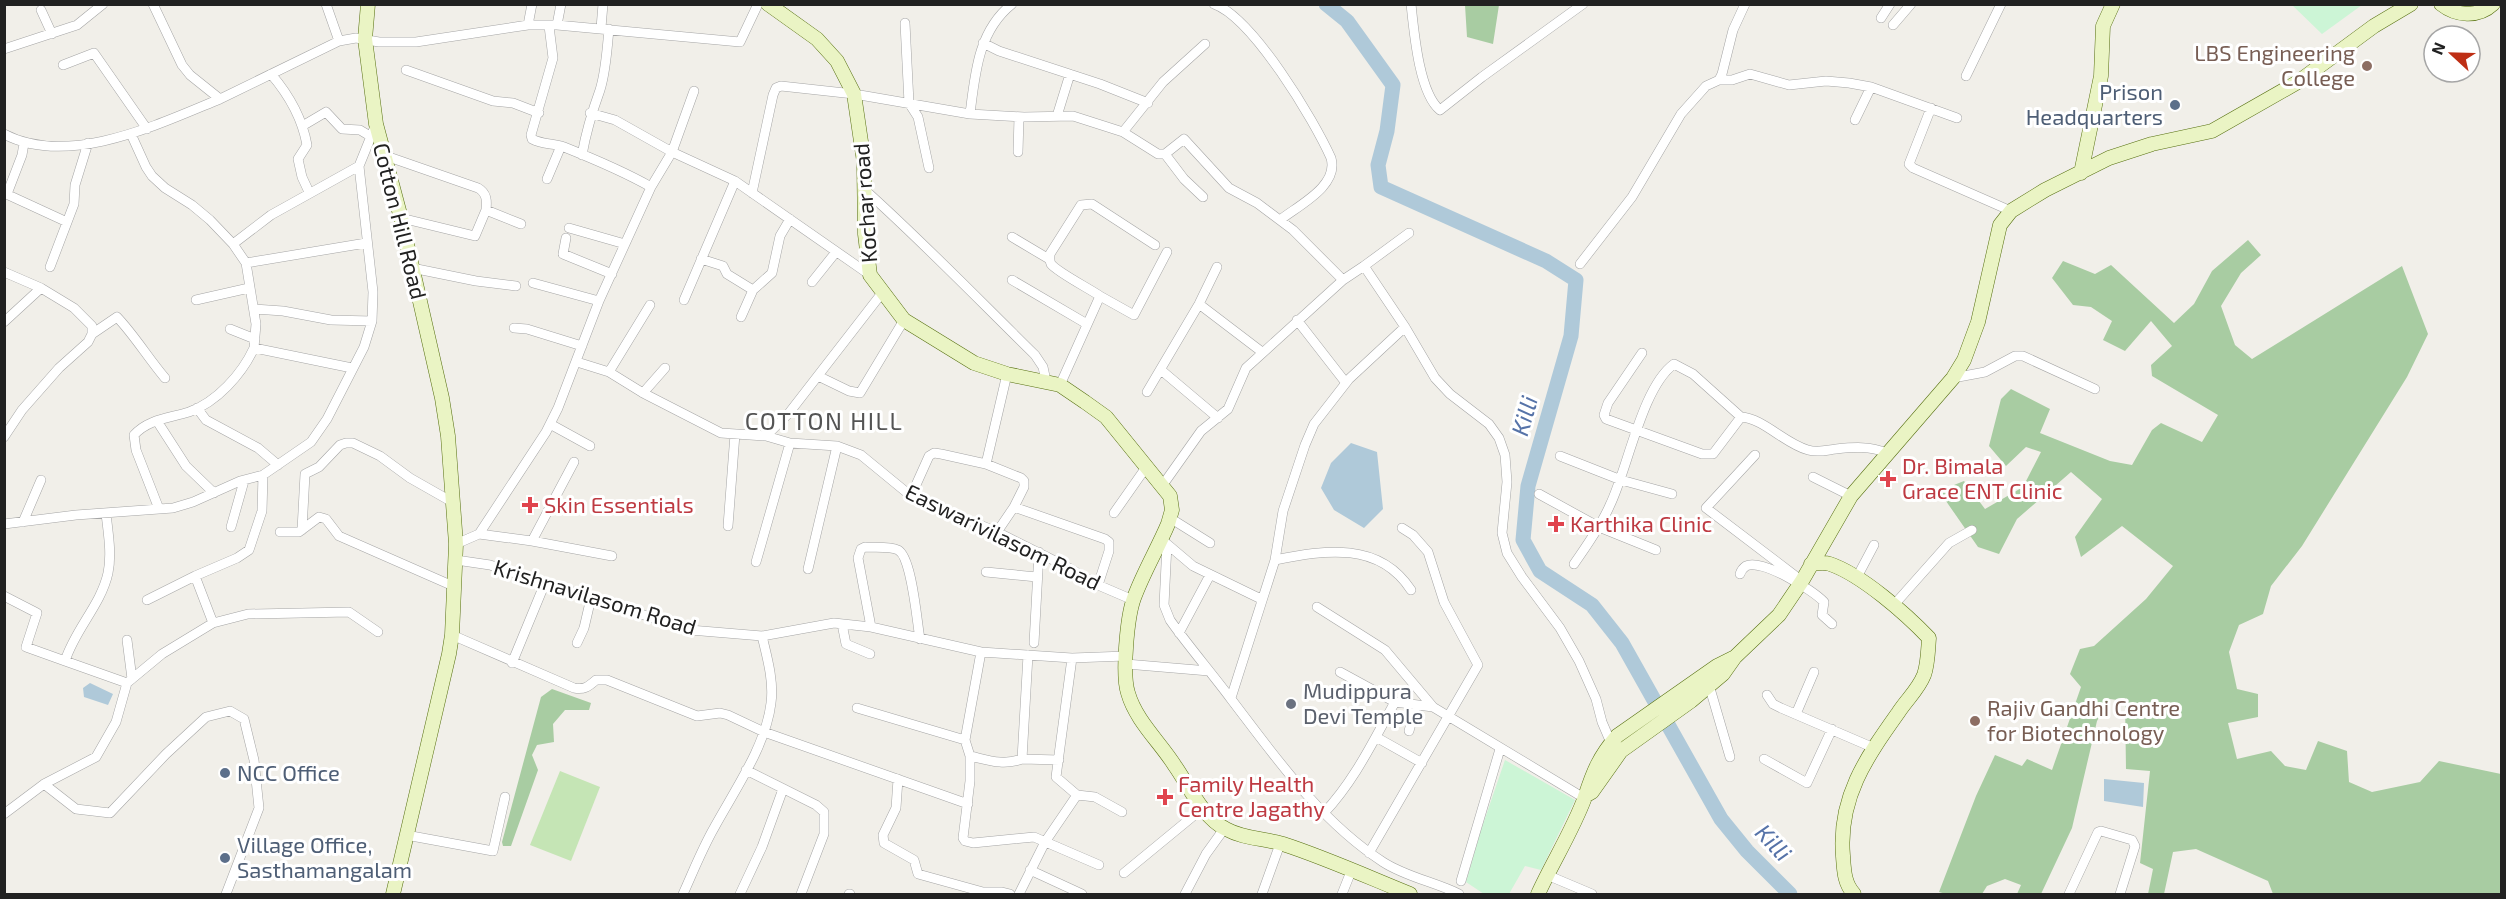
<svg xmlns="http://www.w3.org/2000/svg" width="2506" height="899" viewBox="0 0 2506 899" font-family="'Exo 2',sans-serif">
<rect width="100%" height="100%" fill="#f1efe9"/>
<!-- grass -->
<path fill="#c5e5b5" d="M 560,771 L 600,787 L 571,861 L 530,845 Z"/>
<!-- forest -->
<path fill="#a8cca2" d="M 1465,5 L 1499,5 L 1493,44 L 1467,37 Z
M 2248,240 L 2261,255 L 2241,273 L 2221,306 L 2235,345 L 2252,359 L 2402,266 L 2428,334 L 2407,377 L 2302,546 L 2271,586 L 2263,614 L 2239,625 L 2229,652 L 2237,689 L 2258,694 L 2258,717 L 2228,723 L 2237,759 L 2271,751 L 2285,766 L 2306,770 L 2318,741 L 2347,751 L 2349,782 L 2372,792 L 2420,782 L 2439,761 L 2501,774 L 2501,894 L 2273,894 L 2268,881 L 2196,849 L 2173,852 L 2164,894 L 2148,894 L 2153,869 L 2140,863 L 2150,771 L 2126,769 L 2125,701 L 2110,699 L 2097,721 L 2072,828 L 2041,894 L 2017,894 L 2021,885 L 2005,879 L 1987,886 L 1982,894 L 1946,894 L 1939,892 L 1976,796 L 1995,755 L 2022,766 L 2027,759 L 2052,770 L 2081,687 L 2070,674 L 2080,649 L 2094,646 L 2146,599 L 2173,566 L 2122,526 L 2081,557 L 2075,537 L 2102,499 L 2071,472 L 2017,519 L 1999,554 L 1978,547 L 1939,491 L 1964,481 L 1985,509 L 2023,487 L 2041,452 L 2026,447 L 2006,466 L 1989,446 L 2001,399 L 2011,389 L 2050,409 L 2040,433 L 2110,461 L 2132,465 L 2152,430 L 2161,423 L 2202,442 L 2218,415 L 2152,376 L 2151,365 L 2172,346 L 2151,321 L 2125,351 L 2103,340 L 2112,321 L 2091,307 L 2073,305 L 2052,278 L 2063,261 L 2095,274 L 2111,265 L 2174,323 L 2194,304 L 2212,271 Z
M 552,689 L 591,703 L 589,710 L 565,710 L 553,724 L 554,742 L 537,745 L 532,755 L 538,770 L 511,846 L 503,846 L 502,842 L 541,697 Z"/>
<!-- park -->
<path fill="#ccf5d6" d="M 2292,5 L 2362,5 L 2322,34 Z
M 1505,760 L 1575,800 L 1541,870 L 1525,866 L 1509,894 L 1484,894 L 1466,882 L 1481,830 Z"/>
<!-- water -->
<path fill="#afc9d9" d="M 1351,443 L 1377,452 L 1383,509 L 1364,528 L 1334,510 L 1321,488 L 1331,463 Z
M 90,683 L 113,694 L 108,705 L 84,697 L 83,688 Z
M 2104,779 L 2144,783 L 2143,807 L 2104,801 Z"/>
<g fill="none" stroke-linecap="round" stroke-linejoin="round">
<!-- river -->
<path stroke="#afc9d9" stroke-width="15" d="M 1326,4 L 1347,21 L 1393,85 L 1387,131 L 1378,165 L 1381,187 L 1546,261 L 1576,280 L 1571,336 L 1528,486 L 1523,540 L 1540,571 L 1592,605 L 1622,643 L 1721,819 L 1747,851 L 1790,894"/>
<!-- street casing -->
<g stroke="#a5a5a5" stroke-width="10">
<path id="street" d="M 153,4 L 182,65 L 190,75 L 220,99 L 339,41 L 356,38 L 379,42 L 416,42 L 528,25 L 557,25 L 740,42 L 758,4
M 326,4 L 339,41
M 1214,4 C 1253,18 1314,120 1331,158 C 1339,186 1299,205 1280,220
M 1411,4 C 1414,32 1419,93 1440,110 L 1482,77 L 1583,4
M 41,10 L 52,34
M 1881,18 L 1890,4
M 905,23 L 909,103 L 918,117 L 929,168
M 528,25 L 532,4
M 557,25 L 561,4
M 1893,25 L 1911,4
M 549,26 L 553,58 L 531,135 L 532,139 C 543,145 553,143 564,147 C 594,159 623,171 651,187
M 601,28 L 603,4
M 983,43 L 999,51 L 1100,84 L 1148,103
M 4,49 L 77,25 L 103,4
M 63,65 L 94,53 L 147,129
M 406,70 L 493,101 L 513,103 L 539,113
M 271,74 C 289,95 302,117 307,145 L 298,159 L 302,177 L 309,192
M 1966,76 L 2001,4
M 1719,80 L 1732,80 L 1750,74 L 1789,85 L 1826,81 L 1849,83 L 1871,87 L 1957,118
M 1931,108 L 1909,164 L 1913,168 L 2011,211
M 590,113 L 615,120 L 672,152 L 694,91
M 970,114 C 975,74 978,31 1012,4
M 1057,116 L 1070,74
M 1855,120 L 1871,87
M 304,125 L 326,112 L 342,129 L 360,130 L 370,136
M 1123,132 L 1163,82 L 1205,44
M 4,134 C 68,168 159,124 220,99
M 131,134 L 146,167 L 152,176 L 165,188 L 192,205 L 210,220 L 233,244 L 246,263 L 256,324 L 254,348 L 352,368
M 1018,152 L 1019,117
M 1165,154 L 1184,179 L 1203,197
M 582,155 C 586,132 592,112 600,90 C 606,71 607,49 609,29
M 386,156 L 478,188 C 487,193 487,201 486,210 L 521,224
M 547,179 L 561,146
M 865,190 C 924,243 979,300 1035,355 L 1043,367 L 1046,381
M 4,193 L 67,222
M 752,193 L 773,95 L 776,88 L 781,86 L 854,94 L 970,114 L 1024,117 L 1073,116 L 1123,132 L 1158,154 L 1165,154 L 1184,139 L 1229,188 L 1257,203 L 1293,230 L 1343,280 L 1364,266 L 1405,327 L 1435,378 L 1450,394 L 1489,424 L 1499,438 L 1505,455 L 1507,482 L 1502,533 L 1507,553 L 1522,577 L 1560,628 L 1579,661 L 1596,699 L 1602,722 L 1611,743
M 7,194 L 22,155 L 24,143
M 401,218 L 475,236 L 486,210
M 569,228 L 625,244
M 1012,237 L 1049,259
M 566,238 L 563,254 L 612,274
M 233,244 L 271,215 L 359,166
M 701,259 L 723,266 L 727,274 L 753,290
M 246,263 L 366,243
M 1580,264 L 1632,197 L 1681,114 L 1706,86 L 1719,80 L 1722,74 L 1733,30 L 1745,4
M 1364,266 L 1409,233
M 50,267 L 74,204 L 75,185 L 88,143
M 412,268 L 476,281 L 516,286
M 4,272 L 41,288
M 1012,280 L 1087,324
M 812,282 L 836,252
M 533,283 L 599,301
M 1100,296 L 1134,315 L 1167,252
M 196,300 L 249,288
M 684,300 L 735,181
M 1199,304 L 1262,352
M 254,309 L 283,311 L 331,320 L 372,321
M 741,317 L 753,290 L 772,273 L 780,236 L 790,219
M 1297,320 L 1346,383
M 4,322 L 41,288 L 74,308 L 92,326 L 92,334 L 88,342 L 59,368 L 22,410 L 4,437
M 514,328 L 527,329 L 582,346
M 230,329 L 255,339
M 92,334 L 117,317 C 135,336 148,358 165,378
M 1642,353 L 1608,403 L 1604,415 L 1606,419 L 1702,454 L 1713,454 L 1741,417
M 577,362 L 609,372 L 643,393 L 721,433 L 766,436 L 790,443 L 837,446 L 861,455 L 911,496 L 997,532 L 1069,568 L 1098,585 L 1133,600
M 1161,370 L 1218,418
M 609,372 L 650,305
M 818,376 L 849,391 L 860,393 L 904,320
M 1953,378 L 1985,372 L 2015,356 L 2023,356 L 2095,389
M 1060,385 L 1100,296 C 1090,289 1057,272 1051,264 C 1049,260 1050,258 1050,254 L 1081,205 L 1092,204 L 1155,245
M 1147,392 L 1199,304 L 1217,267
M 643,393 L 665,368
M 197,408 L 206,420 L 258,448 L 278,465
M 157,421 L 186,466 L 214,493
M 550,424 L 590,446
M 766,436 L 789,413 L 882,293
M 1755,455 L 1706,508 L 1802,581
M 1560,456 L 1621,480 L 1672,494
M 986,464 L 1007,374
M 1813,477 L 1851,496
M 1162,486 L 1201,431 L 1228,409 L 1246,368 L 1343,280
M 1539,494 L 1599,527 L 1656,550
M 911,496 L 929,456 L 934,453 L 941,454 L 986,464 L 1021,478 L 1024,481 L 1024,487 L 1014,507
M 159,509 L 136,450 L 134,435 C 148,419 170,418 189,412 C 217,402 242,374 254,348
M 106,513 C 108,533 112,553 108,573 C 101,605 75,629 65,661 L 127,683
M 1114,513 L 1147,466
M 1170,518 L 1210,543
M 23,522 L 41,480
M 4,524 L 76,515 L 173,508 L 193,502 L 240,481 L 263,475 L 311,442 L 327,419 L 364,347 L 372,321 L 373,292 L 359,166 L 376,124
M 728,526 L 735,434
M 231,527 L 244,481
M 302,530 L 305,474 L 319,467 L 340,445 L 346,443 L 353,443 L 380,456 L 410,478 L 454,503
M 280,532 L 299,532 L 319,517 L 326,519 L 339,536 L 453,586
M 997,532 L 1014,507 L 1105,539 L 1109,542 L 1109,551 L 1098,585
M 479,534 L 532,541 L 612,556
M 1162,540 L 1167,544 L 1164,605 L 1170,620 C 1189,647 1211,672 1231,699 C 1276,758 1320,821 1383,862 C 1406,877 1435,882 1459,894
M 532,541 L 574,462
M 456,544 L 479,534 L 546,432 L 558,408 L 599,301 L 651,187 L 672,152 L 735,181 L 870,275
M 1167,544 L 1193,566 L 1261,599
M 456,560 L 490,565 L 690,630 L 762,636 L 834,623 L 871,627 L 981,652 L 1072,658 L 1126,656
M 1275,560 C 1325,550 1379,541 1411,590
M 756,562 L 790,443
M 1574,564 C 1587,545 1601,526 1610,505 C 1628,468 1642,387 1674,364 L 1693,374 L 1741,417 C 1763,418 1785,444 1808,450 C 1818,453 1827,450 1836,449 C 1854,447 1870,446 1887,453
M 808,569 L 837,446
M 986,572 L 1037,577
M 1740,574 C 1741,571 1743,568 1746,566 C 1761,558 1813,590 1824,602 L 1822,615 L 1832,624
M 1856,579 L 1874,545
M 4,596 L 37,613 L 26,647 L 65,661
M 147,600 L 195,576 L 237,558 L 249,550 L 262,511 L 263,475
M 1893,606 L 1949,543 L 1972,530
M 1317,607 L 1385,650 L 1433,707 L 1584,798
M 213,623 L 248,614 L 349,612 L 378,632
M 842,624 L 846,644 L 870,654
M 871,627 L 858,558 L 861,549 L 865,547 C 875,548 889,546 898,550 C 912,557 917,623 920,639
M 1179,633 L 1210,575
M 452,635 L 574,688 C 584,690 588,687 596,680 L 607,680 L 697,716 L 720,713 L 728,715 L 764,732 L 968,804
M 127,640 L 132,679
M 577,643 L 584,628 L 591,598
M 1034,643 L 1039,552
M 981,652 L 965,740 L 970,756 L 970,781 L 963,838 L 965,841 L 973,843 L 1034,837 L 1099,865
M 1028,655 L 1022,759 L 1059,760
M 1072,658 L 1056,777 L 1077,795 L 1095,797 L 1122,812
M 512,663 L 545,583
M 1126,664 L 1209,671
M 1340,672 L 1395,702 L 1433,707
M 1709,685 L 1730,757
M 1767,695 L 1773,704 L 1781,708 L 1874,748
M 1231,698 L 1275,560 L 1283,511 L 1305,445 L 1314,424 L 1349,379 L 1405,327
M 857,708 L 965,740
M 1796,714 L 1814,672
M 1409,731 L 1416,705
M 1376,737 L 1422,763
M 970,756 C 988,760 1003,766 1022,759
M 1764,759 L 1807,783 L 1832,729
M 746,770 L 816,805 L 824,812 L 824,834 L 801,894
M 898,779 L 896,808 L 883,835 L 884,843 L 914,860 L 918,874 L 983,892 L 1002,892 L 1010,894
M 44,784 L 76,809 L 110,813 L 166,754 L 206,717 L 230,711 L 244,719 L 254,760 L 259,808 L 226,894
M 1324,813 C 1355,780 1373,741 1395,702
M 4,814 L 44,784 L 96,757 L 116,722 L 127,683 L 162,654 L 213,623 L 195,576
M 406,835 L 493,851 L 505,797
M 1369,853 L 1478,665 L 1444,602 L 1428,552 L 1413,535 L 1402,528
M 1030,870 L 1082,894
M 1124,873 L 1203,808
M 1547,875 L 1592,894
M 1461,881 L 1500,749
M 683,894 C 693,872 702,849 714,828 C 734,791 766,746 771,703 C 774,681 767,657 762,636
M 740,894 L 762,847 L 783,789
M 849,894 L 850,894
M 1019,894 L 1045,842 L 1077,795
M 1185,894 L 1206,854 L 1224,829
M 1262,894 L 1280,844
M 1342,894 L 1352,869
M 2069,894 L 2098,832 L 2101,831 L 2132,840 L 2135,846 L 2120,894"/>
</g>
<!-- secondary casing -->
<g stroke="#577011" stroke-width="15">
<path id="secondary" d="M 368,4 L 365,39 L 376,124 L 401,218 L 442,398 L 448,436 L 456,544 L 452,635 L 449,654 L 393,894
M 768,4 L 817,39 L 837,61 L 854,94 L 864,162 L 865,234 L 870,275 L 904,320 L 974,363 L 1007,374 L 1060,385 L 1085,402 L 1106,417 L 1170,496 L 1172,510 L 1168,524 C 1158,548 1143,573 1134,598 C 1127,617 1122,675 1128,693 C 1136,721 1160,742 1175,766 C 1189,786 1203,818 1226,829 C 1244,839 1264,838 1283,844 C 1326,858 1368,877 1410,894
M 2441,4 C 2456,16 2478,18 2493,4
M 2081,173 L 2101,76 L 2103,26 L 2113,4
M 1811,564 C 1818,563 1824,562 1830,564 C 1862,575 1906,614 1929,638 C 1928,650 1928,664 1924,675 C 1918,690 1907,699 1898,713 C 1866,758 1838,798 1843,856 C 1844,870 1844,883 1854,894
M 1585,796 L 1592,792 L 1621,751 L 1691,701 L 1723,674 L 1735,657 L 1779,615 L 1802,581 L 1851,496 L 1953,378 L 1964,360 L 1978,322 L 2000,225 L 2011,211 L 2045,190 L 2109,158 L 2152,144 L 2212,131 L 2298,82 L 2374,26 L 2411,4
M 1538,894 C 1552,863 1573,830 1585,797 C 1593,772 1599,757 1617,736 L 1717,666 L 1733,658"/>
</g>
<!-- street -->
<use href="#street" stroke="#fff" stroke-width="9"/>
<!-- secondary -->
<use href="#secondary" stroke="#eaf4c4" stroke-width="14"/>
</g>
<!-- markers -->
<g fill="#8d6e63" stroke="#fff" stroke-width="2">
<circle cx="2367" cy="66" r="6"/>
<circle cx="1975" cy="721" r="6"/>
</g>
<g fill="#5c6f8a" stroke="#fff" stroke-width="2">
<circle cx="2175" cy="105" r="6"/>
<circle cx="225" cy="773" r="6"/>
<circle cx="225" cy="858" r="6"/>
</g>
<g fill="#e0444e" stroke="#fff" stroke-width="2">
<path d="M1885 470h6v6h6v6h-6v6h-6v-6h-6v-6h6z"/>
<path d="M527 496h6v6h6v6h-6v6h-6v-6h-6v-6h6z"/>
<path d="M1553 515h6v6h6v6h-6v6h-6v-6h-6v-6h6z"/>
<path d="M1162 788h6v6h6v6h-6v6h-6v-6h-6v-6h6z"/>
</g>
<circle fill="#6b7280" stroke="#fff" stroke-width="2" cx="1291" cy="704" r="6"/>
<g text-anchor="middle" stroke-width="6" stroke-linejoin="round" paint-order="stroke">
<!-- education labels -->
<g font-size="22" fill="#785e54" stroke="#fff" text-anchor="end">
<text x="2355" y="61">LBS Engineering<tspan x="2355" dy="25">College</tspan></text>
<text x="1987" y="716" text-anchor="start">Rajiv Gandhi Centre<tspan x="1987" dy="25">for Biotechnology</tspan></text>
</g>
<!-- service labels -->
<g font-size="22" fill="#4e5e75" stroke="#fff" text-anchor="start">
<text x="2163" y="100" text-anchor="end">Prison<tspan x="2163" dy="25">Headquarters</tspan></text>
<text x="237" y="781">NCC Office</text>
<text x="237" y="853">Village Office,<tspan x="237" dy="25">Sasthamangalam</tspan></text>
</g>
<!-- street labels -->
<g font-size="22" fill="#212121" stroke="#fff">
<text transform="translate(865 203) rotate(-94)" y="8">Kochar road</text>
<text transform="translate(400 221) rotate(76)" y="8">Cotton Hill Road</text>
<text transform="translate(1003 537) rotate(26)" y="8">Easwarivilasom Road</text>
<text transform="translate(595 597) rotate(17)" y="8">Krishnavilasom Road</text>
</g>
<!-- health labels -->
<g font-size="22" fill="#be3a42" stroke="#fff" text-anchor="start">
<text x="1902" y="474">Dr. Bimala<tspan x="1902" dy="25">Grace ENT Clinic</tspan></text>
<text x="544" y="513">Skin Essentials</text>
<text x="1570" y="532">Karthika Clinic</text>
<text x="1178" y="792">Family Health<tspan x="1178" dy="25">Centre Jagathy</tspan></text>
</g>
<!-- worship labels -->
<g font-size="22" fill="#5b616d" stroke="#fff" text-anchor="start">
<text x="1303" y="699">Mudippura<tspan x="1303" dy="25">Devi Temple</tspan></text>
</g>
<!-- water labels -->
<g font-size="24" font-style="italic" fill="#5673a8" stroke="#fff">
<text transform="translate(1525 416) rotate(-74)" y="8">Killi</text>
<text transform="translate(1773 843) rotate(47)" y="8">Killi</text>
</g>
<!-- neighbourhood labels -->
<g font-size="24" letter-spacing="1.5" fill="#545454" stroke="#fff">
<text x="824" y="430">COTTON HILL</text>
</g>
</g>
<!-- border -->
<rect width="2506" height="899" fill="none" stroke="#212121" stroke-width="12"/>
<!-- north arrow -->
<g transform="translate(2452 54) rotate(292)"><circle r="28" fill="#ffffff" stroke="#a6a6a6" stroke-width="1.5"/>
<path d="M0-4.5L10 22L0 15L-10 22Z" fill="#be2f15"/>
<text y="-9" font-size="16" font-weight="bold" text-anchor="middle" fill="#212121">N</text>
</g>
</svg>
